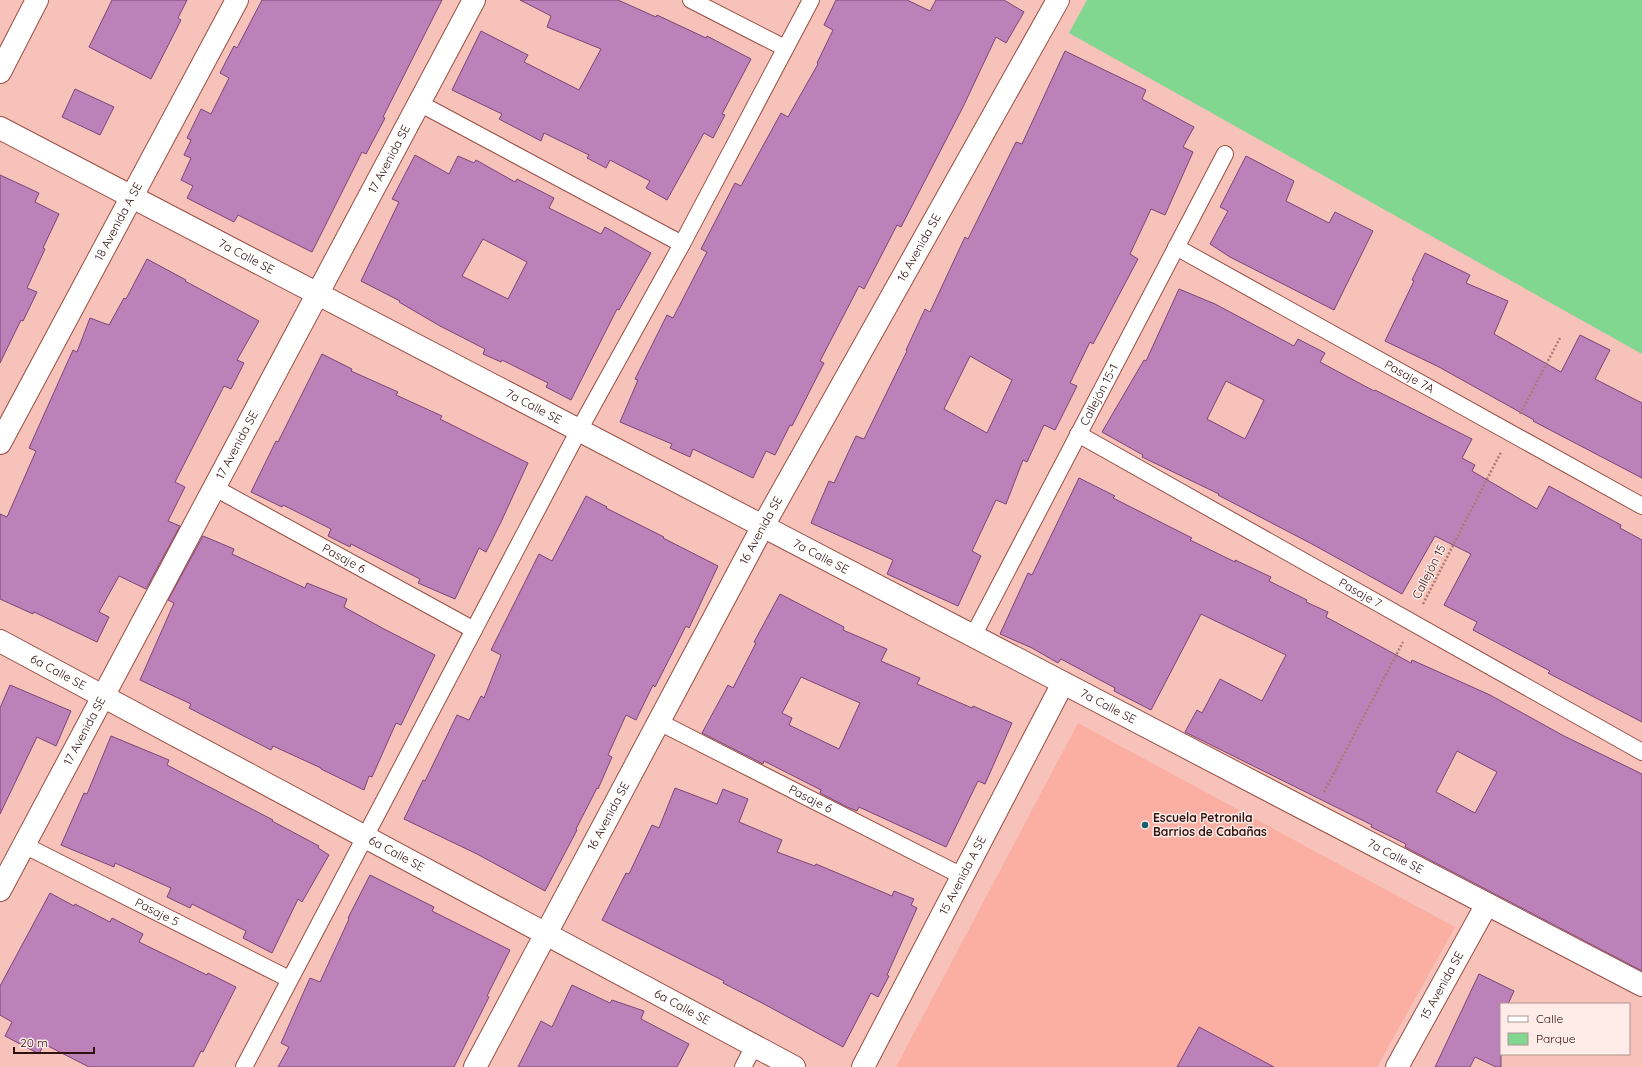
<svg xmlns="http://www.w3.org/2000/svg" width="1642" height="1067" viewBox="0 0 1642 1067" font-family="Quicksand,sans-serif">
<rect width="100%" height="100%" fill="#f7c2b9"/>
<!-- built -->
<path fill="#fbafa3" d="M 1078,723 L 1455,927 L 1377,1067 L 896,1067 Z"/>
<!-- green -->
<path fill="#81d690" d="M 1087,0 L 1642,0 L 1642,354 L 1069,33 Z"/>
<!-- building -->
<path fill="#bc81b9" stroke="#7c4579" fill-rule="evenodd" d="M 112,0 L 187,0 L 178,18 L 181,20 L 151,79 L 89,47 Z
M 262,0 L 442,0 L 383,117 L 385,118 L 366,154 L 362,152 L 312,252 L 238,215 L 234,222 L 187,198 L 193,186 L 181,180 L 191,158 L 184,155 L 191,140 L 187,138 L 201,109 L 211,114 L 229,78 L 220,73 L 234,46 L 237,48 Z
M 520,0 L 618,0 L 656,17 L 657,15 L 706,38 L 707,36 L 751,59 L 722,114 L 725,115 L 713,138 L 704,133 L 667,200 L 646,188 L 650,181 L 610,160 L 606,168 L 587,158 L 589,155 L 544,133 L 541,141 L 499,119 L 502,114 L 452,90 L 481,31 L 528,55 L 524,62 L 579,90 L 601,49 L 547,27 L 551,16 Z
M 836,0 L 907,0 L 930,11 L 936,0 L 1004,0 L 1024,12 L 1006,43 L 996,37 L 963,107 L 901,227 L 897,225 L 864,289 L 859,286 L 820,361 L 824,363 L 792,426 L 790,425 L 775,455 L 766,451 L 753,478 L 693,449 L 690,457 L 670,448 L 672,444 L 620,422 L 638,380 L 635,379 L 667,315 L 673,318 L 707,252 L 701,249 L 735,183 L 741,186 L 781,113 L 788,117 L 818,64 L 817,63 L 833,30 L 824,25 Z
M 1065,51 L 1146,90 L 1142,99 L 1194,127 L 1183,147 L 1193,152 L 1165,215 L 1151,209 L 1130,254 L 1138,259 L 1093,344 L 1090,342 L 1070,383 L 1077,386 L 1055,430 L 1044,425 L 1027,462 L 1023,460 L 1006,504 L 996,500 L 972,551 L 981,556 L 958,606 L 887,574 L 893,560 L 811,523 L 829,481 L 834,483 L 856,436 L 864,439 L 907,351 L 906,350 L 925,309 L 930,312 L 965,237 L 968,239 L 1016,142 L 1022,144 ZM 970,356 L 1012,380 L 987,433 L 944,409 Z
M 75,89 L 114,107 L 100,135 L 62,117 Z
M 415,155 L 449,174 L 458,156 L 474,163 L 476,160 L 515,182 L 517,179 L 554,198 L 549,208 L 601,234 L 605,227 L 651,253 L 619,310 L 617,309 L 571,400 L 546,387 L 548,383 L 502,360 L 501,362 L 483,354 L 485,349 L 440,326 L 399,302 L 400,301 L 361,281 L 399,202 L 392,199 ZM 483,239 L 527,262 L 508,299 L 462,276 Z
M 1246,156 L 1294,181 L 1286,201 L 1329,223 L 1335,212 L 1373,231 L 1334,310 L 1230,257 L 1210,244 L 1228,211 L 1220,207 Z
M 0,175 L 39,193 L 35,202 L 59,214 L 43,248 L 45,249 L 27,288 L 37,292 L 23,321 L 21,320 L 0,363 Z
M 1425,253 L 1470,275 L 1466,283 L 1508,301 L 1494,334 L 1561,372 L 1580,335 L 1610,350 L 1595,379 L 1642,403 L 1642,478 L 1533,421 L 1534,420 L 1439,367 L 1385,341 L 1414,281 L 1412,280 Z
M 147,259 L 186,280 L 185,281 L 259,321 L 237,360 L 244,363 L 231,389 L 224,386 L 175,482 L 185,487 L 168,521 L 180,526 L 146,589 L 119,576 L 99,612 L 109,617 L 97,642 L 34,612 L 33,614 L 0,599 L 0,514 L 7,517 L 36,451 L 29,448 L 73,350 L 77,352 L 90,318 L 109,325 L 124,298 L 126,299 Z
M 1179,289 L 1215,304 L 1294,346 L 1298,339 L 1325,353 L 1320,362 L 1374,391 L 1375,390 L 1472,439 L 1462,458 L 1475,465 L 1472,471 L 1537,509 L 1549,486 L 1621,525 L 1620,528 L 1642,540 L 1642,722 L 1548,673 L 1550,671 L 1473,630 L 1477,622 L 1444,605 L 1471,554 L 1435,536 L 1402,594 L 1312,544 L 1218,495 L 1219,494 L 1142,457 L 1143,455 L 1102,432 L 1144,360 L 1146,361 ZM 1226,381 L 1264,400 L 1245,439 L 1207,419 Z
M 322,354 L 352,369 L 351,371 L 398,392 L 396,395 L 442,416 L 440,419 L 528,463 L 501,522 L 486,552 L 479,548 L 455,599 L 418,583 L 420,579 L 351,544 L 350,547 L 328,536 L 331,529 L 283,505 L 282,507 L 251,492 L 276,441 L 278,442 Z
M 1079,478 L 1115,496 L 1113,498 L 1192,538 L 1190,540 L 1235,562 L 1235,560 L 1271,577 L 1269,581 L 1307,600 L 1306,602 L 1328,612 L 1326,617 L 1411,663 L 1412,660 L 1490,695 L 1564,736 L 1642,774 L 1642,971 L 1405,847 L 1406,844 L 1371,827 L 1372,825 L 1185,732 L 1197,710 L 1202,713 L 1220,679 L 1262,701 L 1286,655 L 1201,614 L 1151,710 L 1114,691 L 1115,688 L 1061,659 L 1058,663 L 1032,648 L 1000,634 L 1028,573 L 1032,575 ZM 1457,751 L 1497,772 L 1475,813 L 1436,792 Z
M 586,496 L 607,507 L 606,508 L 664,537 L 663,538 L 718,566 L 689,628 L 686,626 L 655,687 L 653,685 L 636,720 L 626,715 L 608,755 L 612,757 L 598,789 L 597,788 L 576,829 L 577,830 L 545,891 L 477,854 L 404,819 L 423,780 L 425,781 L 457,715 L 469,720 L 481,696 L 484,698 L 501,655 L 491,650 L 539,554 L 552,561 Z
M 203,536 L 234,549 L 232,554 L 305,588 L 307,583 L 347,599 L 344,607 L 384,629 L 435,655 L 401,725 L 396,723 L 372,777 L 369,776 L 364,790 L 321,769 L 321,768 L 273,746 L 271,750 L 189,708 L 191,704 L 140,680 L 174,603 L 168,600 Z
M 780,594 L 844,627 L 843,630 L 887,649 L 881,661 L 920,678 L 917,684 L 972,708 L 973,706 L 1012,723 L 985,784 L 978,781 L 946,847 L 859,807 L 857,811 L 847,807 L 820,793 L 821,790 L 764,761 L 763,764 L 702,733 L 728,685 L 733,688 L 756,643 L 754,642 ZM 801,677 L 860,703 L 839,749 L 789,725 L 792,718 L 782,713 Z
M 10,685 L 71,711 L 56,746 L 37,737 L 0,814 L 0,708 Z
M 111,736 L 169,760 L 167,765 L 273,820 L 272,821 L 319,846 L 318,848 L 329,855 L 302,902 L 298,899 L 272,953 L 243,938 L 246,931 L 192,904 L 190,908 L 167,897 L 171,888 L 115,863 L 114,867 L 61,845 L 84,793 L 87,794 Z
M 675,788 L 717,804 L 723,789 L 748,799 L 739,822 L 782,840 L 777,852 L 815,866 L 816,864 L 892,896 L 894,891 L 914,899 L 911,905 L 917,908 L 887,975 L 889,976 L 878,997 L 871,993 L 843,1047 L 764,1004 L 723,983 L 724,981 L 602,920 L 626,873 L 629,874 L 652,825 L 659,828 Z
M 370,875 L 434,907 L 432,911 L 510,950 L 487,996 L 489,997 L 454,1067 L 278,1067 L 289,1047 L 281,1043 L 310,978 L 320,982 L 349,919 L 348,918 Z
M 50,893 L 74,906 L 75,904 L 110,922 L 112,918 L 143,934 L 139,942 L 207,975 L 208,973 L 236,987 L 203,1052 L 201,1051 L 193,1067 L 89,1067 L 44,1044 L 39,1054 L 5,1036 L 12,1022 L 0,1015 L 0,986 Z
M 1479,974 L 1514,991 L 1508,1004 L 1501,1004 L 1501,1067 L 1496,1067 L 1475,1057 L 1470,1067 L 1435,1067 Z
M 572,985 L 610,1003 L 612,1000 L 644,1011 L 641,1019 L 689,1044 L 677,1067 L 518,1067 L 541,1021 L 552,1027 Z
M 1199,1027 L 1274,1067 L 1177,1067 Z"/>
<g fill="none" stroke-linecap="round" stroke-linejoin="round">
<!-- lane casing -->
<g stroke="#9a4e44" stroke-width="18">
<g id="lane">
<path d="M 691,0 L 785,48"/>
<path d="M 419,103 L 682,244"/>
<path id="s1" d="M 1176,247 L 1642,506"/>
<path id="s2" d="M 1078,434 L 1642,752"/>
<path id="s3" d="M 215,488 L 474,630"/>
<path id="s4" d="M 973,636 L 1225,154"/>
<path id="s5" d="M 659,722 L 962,876"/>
<path id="s6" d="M 24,845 L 289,979"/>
<path d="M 244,1067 L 579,430 L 682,244 L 811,0"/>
<path d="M 743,1067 L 754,1046"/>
</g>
</g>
<!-- street casing -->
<g stroke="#9a4e44" stroke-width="24">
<g id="street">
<path id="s7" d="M 0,443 L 237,0"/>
<path id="s8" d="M 0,641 L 794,1067"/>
<path id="s9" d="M 0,890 L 474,0"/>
<path id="s10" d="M 475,1067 L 763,526 L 1058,0"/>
<path id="s11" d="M 863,1067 L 1063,683"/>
<path id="s12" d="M 1397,1067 L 1487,904"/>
</g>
</g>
<!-- secondary casing -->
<g stroke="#9a4e44" stroke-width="24">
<g id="secondary">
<path id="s13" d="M 0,128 L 1642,985"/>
</g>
</g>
<!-- primary casing -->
<g stroke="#9a4e44" stroke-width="24">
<path id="primary" d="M 0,72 L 37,0"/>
</g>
<!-- path -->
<path stroke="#a87c75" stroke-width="2.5" stroke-dasharray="2 2" stroke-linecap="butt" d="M 1520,414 L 1560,338
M 1423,604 L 1501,452
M 1324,792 L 1403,642"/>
<!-- lane -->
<use href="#lane" stroke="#fff" stroke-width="16"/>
<!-- street -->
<use href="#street" stroke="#fff" stroke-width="22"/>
<!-- secondary -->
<use href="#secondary" stroke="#fff" stroke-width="22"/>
<!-- primary -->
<use href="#primary" stroke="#fff" stroke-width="22"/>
</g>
<!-- markers -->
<circle fill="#14616c" stroke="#ffece9" stroke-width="1.5" cx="1145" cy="825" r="4"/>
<g text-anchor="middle" stroke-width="3" stroke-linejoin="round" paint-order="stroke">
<!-- street labels -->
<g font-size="12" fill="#31110e" stroke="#ffece9">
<text dy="4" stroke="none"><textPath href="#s9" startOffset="828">17 Avenida SE</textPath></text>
<text dy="4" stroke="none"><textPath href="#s7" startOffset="251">18 Avenida A SE</textPath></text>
<text dy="4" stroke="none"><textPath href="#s10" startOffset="932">16 Avenida SE</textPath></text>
<text dy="4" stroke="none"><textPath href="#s13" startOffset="278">7a Calle SE</textPath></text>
<text dy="4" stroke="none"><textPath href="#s1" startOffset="267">Pasaje 7A</textPath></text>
<text dy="4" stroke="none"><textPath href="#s4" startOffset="272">Callejón 15-1</textPath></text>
<text dy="4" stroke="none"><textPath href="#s13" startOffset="602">7a Calle SE</textPath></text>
<text dy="4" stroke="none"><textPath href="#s9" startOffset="504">17 Avenida SE</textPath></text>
<text dy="4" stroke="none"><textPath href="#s10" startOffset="608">16 Avenida SE</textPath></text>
<text dy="4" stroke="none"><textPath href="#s13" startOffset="926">7a Calle SE</textPath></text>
<text dy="4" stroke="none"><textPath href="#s3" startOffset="147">Pasaje 6</textPath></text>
<text transform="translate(1429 572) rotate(-63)" y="4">Callejón 15</text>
<text dy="4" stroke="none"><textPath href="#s2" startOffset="324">Pasaje 7</textPath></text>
<text dy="4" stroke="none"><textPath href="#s8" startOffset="66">6a Calle SE</textPath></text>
<text dy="4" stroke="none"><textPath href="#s13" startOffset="1250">7a Calle SE</textPath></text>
<text dy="4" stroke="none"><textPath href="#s9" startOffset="180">17 Avenida SE</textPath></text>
<text dy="4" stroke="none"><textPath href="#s5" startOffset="170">Pasaje 6</textPath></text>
<text dy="4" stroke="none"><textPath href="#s10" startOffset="284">16 Avenida SE</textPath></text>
<text dy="4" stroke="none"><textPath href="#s8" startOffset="450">6a Calle SE</textPath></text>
<text dy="4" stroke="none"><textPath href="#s13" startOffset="1574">7a Calle SE</textPath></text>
<text dy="4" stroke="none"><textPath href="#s11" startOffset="216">15 Avenida A SE</textPath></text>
<text dy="4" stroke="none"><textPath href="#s6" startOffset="149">Pasaje 5</textPath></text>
<text dy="4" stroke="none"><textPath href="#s12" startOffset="93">15 Avenida SE</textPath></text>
<text dy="4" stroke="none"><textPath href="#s8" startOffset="774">6a Calle SE</textPath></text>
</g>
<!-- poi labels -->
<g font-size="12" font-weight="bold" fill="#31110e" stroke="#ffece9" text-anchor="start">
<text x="1153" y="822">Escuela Petronila<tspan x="1153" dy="14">Barrios de Cabañas</tspan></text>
</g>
</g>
<!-- legend -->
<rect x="1500" y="1003" width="130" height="52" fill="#ffece9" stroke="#ad9491"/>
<rect x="1508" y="1016" width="20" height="6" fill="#ffffff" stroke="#ad9491"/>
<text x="1536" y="1023" font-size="12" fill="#31110e">Calle</text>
<rect x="1508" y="1033" width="20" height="12" fill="#81d690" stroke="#ad9491"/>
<text x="1536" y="1043" font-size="12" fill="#31110e">Parque</text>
<!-- scale -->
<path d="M14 1047v6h80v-6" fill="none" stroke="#31110e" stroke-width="2"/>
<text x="20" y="1047" font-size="12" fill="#31110e" stroke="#ffece9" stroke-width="3" paint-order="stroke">20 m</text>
</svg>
